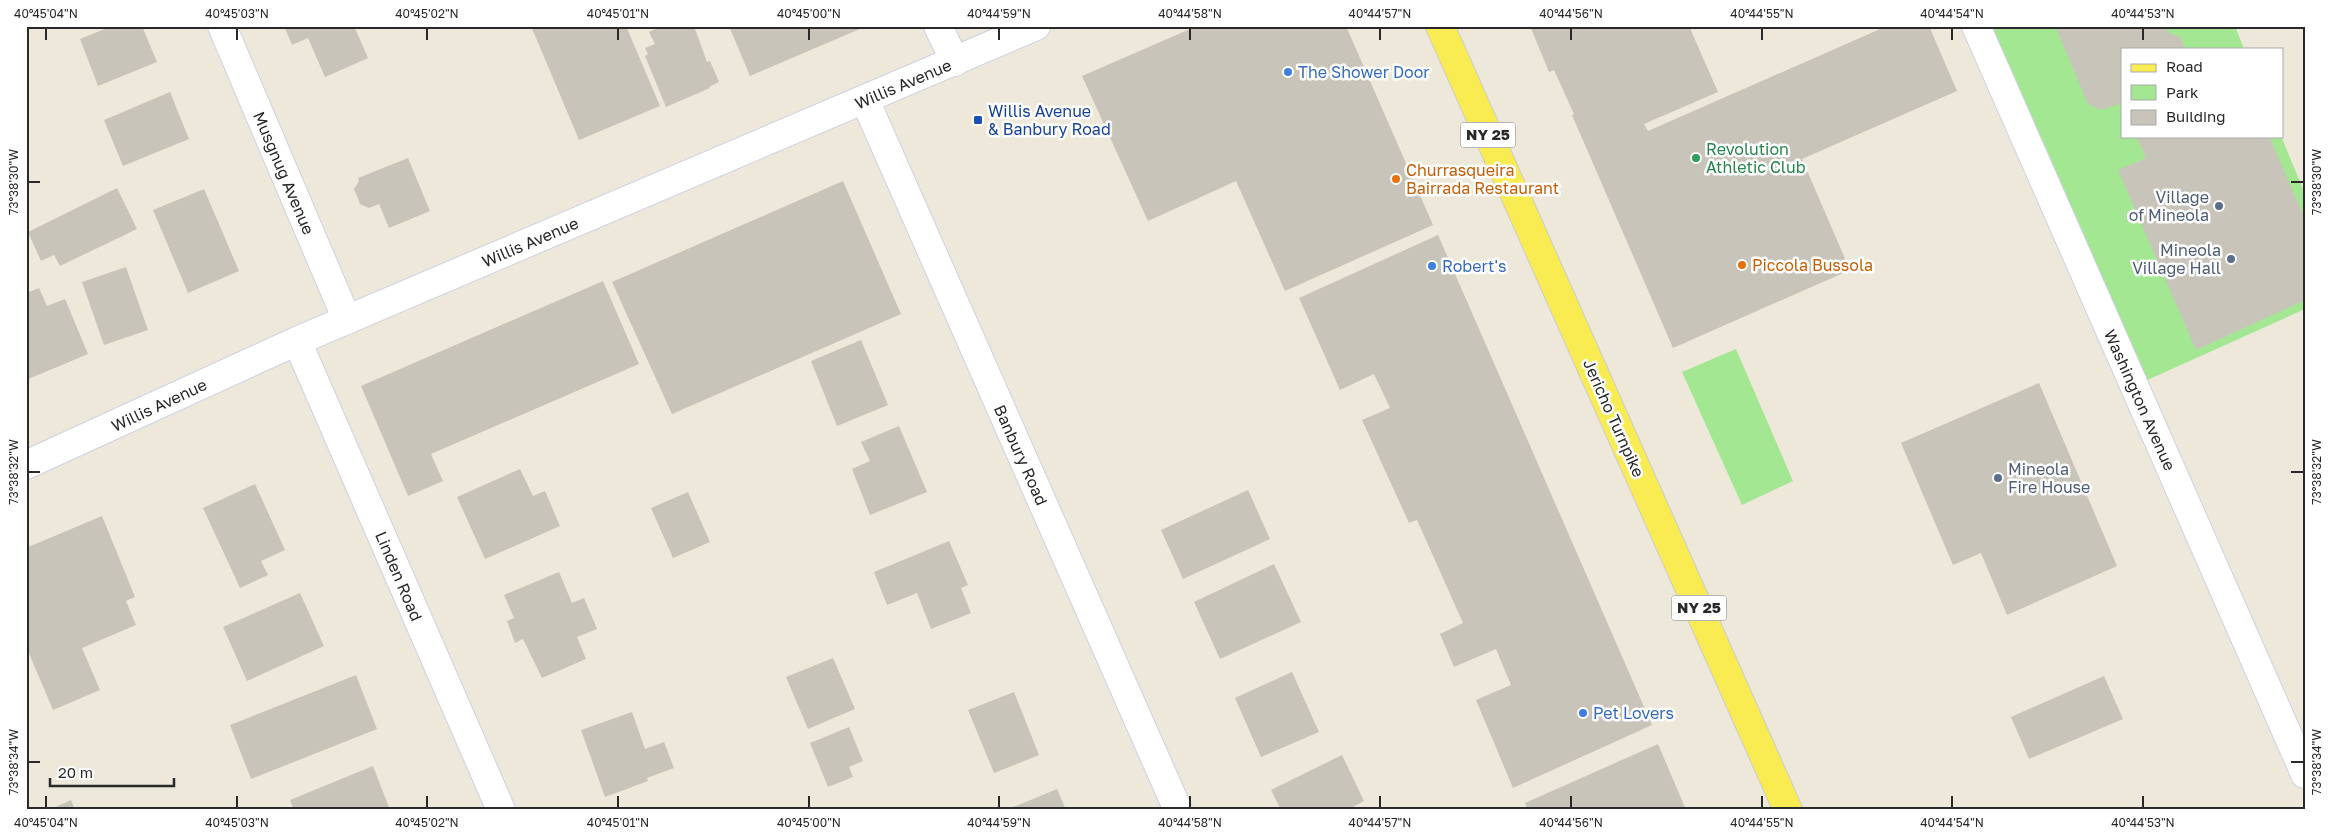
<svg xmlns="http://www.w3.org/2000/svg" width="2331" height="836" viewBox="0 0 2331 836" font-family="'Golos Text',sans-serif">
<rect width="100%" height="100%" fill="#ede8da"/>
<!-- green -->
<path fill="#a3e793" d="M 1976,26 L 2235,26 L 2244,49 L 2122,49 L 2122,136 L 2281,136 L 2305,194 L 2305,309 L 2134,386 Z
M 1736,349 L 1793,481 L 1742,505 L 1682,372 Z"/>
<!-- building -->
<path fill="#c8c4ba" d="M 112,26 L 142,26 L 157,62 L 98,86 L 80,39 Z
M 284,26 L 354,26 L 368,58 L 325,77 L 308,38 L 292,45 Z
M 531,26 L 626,26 L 660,106 L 579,140 Z
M 662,26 L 694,26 L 707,62 L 710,61 L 719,82 L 709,87 L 710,88 L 666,107 L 645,56 L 648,54 L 645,48 L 655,44 L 649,32 Z
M 729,26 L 867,26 L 750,76 Z
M 1197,26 L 1346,26 L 1433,225 L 1285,291 L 1236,181 L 1148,221 L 1082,76 Z
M 1530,26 L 1689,26 L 1718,92 L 1644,124 L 1648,131 L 1887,26 L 1929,26 L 1957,91 L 1802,159 L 1850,270 L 1673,348 L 1572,115 L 1574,114 L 1554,70 L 1549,72 Z
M 2055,26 L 2169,26 L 2167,32 L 2180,37 L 2186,49 L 2122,49 L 2122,106 L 2121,103 L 2101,110 L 2088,104 Z
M 170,92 L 189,139 L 123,166 L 104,120 Z
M 2136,136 L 2269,136 L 2305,219 L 2305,300 L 2196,350 L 2118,170 L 2146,158 Z
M 408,158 L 430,211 L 389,228 L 379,204 L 369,208 L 360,204 L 354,189 L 359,181 L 358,178 Z
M 843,181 L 901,314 L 672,414 L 612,282 Z
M 117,188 L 137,229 L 60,266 L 54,255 L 41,261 L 28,232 Z
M 204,189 L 239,271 L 188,293 L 153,210 Z
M 1438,235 L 1652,725 L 1513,788 L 1476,700 L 1511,685 L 1496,649 L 1454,667 L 1440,634 L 1463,623 L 1417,520 L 1409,523 L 1362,420 L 1390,408 L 1374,374 L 1340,390 L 1299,298 Z
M 126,267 L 148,330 L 104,345 L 82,282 Z
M 603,281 L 639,364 L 431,454 L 443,481 L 408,496 L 361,386 Z
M 39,288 L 47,306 L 65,299 L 88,354 L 26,380 L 26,293 Z
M 861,340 L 888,405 L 837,426 L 811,361 Z
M 2039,383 L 2117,566 L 2007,615 L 1981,553 L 1953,565 L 1901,443 Z
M 899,426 L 927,492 L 870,515 L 852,469 L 870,461 L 861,442 Z
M 520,469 L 533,496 L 545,491 L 560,526 L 485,559 L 457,497 Z
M 255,484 L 285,550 L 261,561 L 268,575 L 240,588 L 203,508 Z
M 1248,490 L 1270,539 L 1183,579 L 1161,530 Z
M 688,492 L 710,542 L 673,558 L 651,508 Z
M 102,516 L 135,597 L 126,601 L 136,625 L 82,648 L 100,690 L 53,710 L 28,651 L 26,652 L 26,548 Z
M 949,541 L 968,585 L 961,588 L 971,613 L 931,629 L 917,593 L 887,605 L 874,572 Z
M 1274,564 L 1301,622 L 1220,659 L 1194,602 Z
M 559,572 L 572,603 L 584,598 L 597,629 L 577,637 L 586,659 L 542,678 L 523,639 L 515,643 L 507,621 L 514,618 L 504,595 Z
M 300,593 L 324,646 L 247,681 L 223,627 Z
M 833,658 L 855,709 L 808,729 L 786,677 Z
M 1292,672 L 1319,732 L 1261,757 L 1235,698 Z
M 356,675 L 377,729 L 251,779 L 230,725 Z
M 2104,676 L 2123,719 L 2029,759 L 2011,717 Z
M 1014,692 L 1039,755 L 994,773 L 968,710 Z
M 632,712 L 645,749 L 664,742 L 674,768 L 647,778 L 648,781 L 605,797 L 581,730 Z
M 849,727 L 863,761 L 849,767 L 853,777 L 828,787 L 810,743 Z
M 1658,744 L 1686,810 L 1528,810 L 1525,803 Z
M 1342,755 L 1364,801 L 1347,810 L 1281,810 L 1271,790 Z
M 373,766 L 390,810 L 294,810 L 290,800 Z
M 1057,789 L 1066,810 L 1006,810 Z
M 71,800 L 75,810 L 49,810 Z"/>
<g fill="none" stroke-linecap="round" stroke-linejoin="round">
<!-- minor casing -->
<g stroke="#cfd0e3" stroke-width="30">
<path id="minor" d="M 222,26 L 347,320
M 938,26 L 955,62
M 1976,26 L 2305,774
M 865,100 L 1178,810
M 297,341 L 501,810"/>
</g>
<!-- secondary casing -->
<g stroke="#cfd0e3" stroke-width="30">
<path id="secondary" d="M 26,465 L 297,341 L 1036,26"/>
</g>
<!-- primary casing -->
<g stroke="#ccc" stroke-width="30">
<path id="primary" d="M 1440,26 L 1788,810"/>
</g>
<!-- minor -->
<use href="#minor" stroke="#fff" stroke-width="28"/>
<!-- secondary -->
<use href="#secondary" stroke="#fff" stroke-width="28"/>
<!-- primary -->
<use href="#primary" stroke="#f9ec53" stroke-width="28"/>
</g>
<!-- ticks -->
<path fill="none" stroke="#292929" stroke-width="2" d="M 46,28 L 46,40M 237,28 L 237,40M 427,28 L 427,40M 618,28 L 618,40M 809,28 L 809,40M 999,28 L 999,40M 1190,28 L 1190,40M 1380,28 L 1380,40M 1571,28 L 1571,40M 1762,28 L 1762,40M 1952,28 L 1952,40M 2143,28 L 2143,40M 28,182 L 40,182M 2291,182 L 2304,182M 28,472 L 40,472M 2291,472 L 2304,472M 28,762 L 40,762M 2291,762 L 2304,762M 46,796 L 46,808M 237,796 L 237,808M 427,796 L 427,808M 618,796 L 618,808M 809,796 L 809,808M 999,796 L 999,808M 1190,796 L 1190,808M 1380,796 L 1380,808M 1571,796 L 1571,808M 1762,796 L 1762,808M 1952,796 L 1952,808M 2143,796 L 2143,808"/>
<!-- markers -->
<g fill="#3f7fe0" stroke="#fff" stroke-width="2">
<circle cx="1288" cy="72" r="5"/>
<circle cx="1432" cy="266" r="5"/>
<circle cx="1583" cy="713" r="5"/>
</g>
<rect fill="#1a4fb4" stroke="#fff" stroke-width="2" x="973" y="115" width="10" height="10" rx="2.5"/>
<circle fill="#2e9e5b" stroke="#fff" stroke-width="2" cx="1696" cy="158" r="5"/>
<g fill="#e8710a" stroke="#fff" stroke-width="2">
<circle cx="1396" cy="179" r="5"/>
<circle cx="1742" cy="265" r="5"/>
</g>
<g fill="#5c6f8a" stroke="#fff" stroke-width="2">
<circle cx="2219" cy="206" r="5"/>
<circle cx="2231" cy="259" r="5"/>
<circle cx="1998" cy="478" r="5"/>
</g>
<g text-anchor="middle" stroke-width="5" stroke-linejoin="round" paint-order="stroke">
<!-- shield labels -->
<g fill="#fff" stroke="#696969" stroke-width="1">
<rect x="1460.5" y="122.5" width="55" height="25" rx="4"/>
<rect x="1671.5" y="595.5" width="55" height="25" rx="4"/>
</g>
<g font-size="15" font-weight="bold" fill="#292929">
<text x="1488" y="140">NY 25</text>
<text x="1699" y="613">NY 25</text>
</g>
<!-- shop labels -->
<g font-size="16" fill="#366cbe" stroke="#fff" text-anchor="start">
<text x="1298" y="78">The Shower Door</text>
<text x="1442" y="272">Robert's</text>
<text x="1593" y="719">Pet Lovers</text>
</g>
<!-- street labels -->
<g font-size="16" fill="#292929" stroke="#fff">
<text transform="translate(903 84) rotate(-23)" y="6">Willis Avenue</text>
<text transform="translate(284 173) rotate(67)" y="6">Musgnug Avenue</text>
<text transform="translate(530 242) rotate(-23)" y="6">Willis Avenue</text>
<text transform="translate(2140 400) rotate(66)" y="6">Washington Avenue</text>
<text transform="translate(159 405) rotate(-25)" y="6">Willis Avenue</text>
<text transform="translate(1614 418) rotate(66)" y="6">Jericho Turnpike</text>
<text transform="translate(1021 455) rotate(66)" y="6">Banbury Road</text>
<text transform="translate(399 576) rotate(67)" y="6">Linden Road</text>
</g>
<!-- transit labels -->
<g font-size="16" fill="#164399" stroke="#fff" text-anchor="start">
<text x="988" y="117">Willis Avenue<tspan x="988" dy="18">&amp; Banbury Road</tspan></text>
</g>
<!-- leisure labels -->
<g font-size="16" fill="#27864d" stroke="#fff" text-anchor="start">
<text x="1706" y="155">Revolution<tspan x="1706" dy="18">Athletic Club</tspan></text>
</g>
<!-- food labels -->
<g font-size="16" fill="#c56008" stroke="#fff" text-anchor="start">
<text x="1406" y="176">Churrasqueira<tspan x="1406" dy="18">Bairrada Restaurant</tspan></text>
<text x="1752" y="271">Piccola Bussola</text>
</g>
<!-- service labels -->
<g font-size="16" fill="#4e5e75" stroke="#fff" text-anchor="end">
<text x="2209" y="203">Village<tspan x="2209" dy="18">of Mineola</tspan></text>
<text x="2221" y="256">Mineola<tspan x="2221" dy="18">Village Hall</tspan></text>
<text x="2008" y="475" text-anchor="start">Mineola<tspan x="2008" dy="18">Fire House</tspan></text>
</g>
</g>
<!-- border -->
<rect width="2331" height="836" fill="none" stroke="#ffffff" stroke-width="55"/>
<!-- legend -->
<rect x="2121" y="48" width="162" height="90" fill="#ffffff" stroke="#a9a9a9"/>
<rect x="2131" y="64" width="25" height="8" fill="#f9ec53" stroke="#a9a9a9"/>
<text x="2166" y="72" font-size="15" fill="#292929">Road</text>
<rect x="2131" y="85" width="25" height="15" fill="#a3e793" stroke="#a9a9a9"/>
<text x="2166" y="98" font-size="15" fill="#292929">Park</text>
<rect x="2131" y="110" width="25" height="15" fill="#c8c4ba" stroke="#a9a9a9"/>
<text x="2166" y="122" font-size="15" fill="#292929">Building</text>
<!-- scale -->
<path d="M50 778v8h124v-8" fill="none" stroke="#292929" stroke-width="2.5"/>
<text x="58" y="778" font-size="15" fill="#292929" stroke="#ffffff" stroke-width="4" paint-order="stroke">20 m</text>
<rect x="28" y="28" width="2276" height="780" fill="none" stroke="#292929" stroke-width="2"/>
<g font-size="12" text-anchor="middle" fill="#292929">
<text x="46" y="18">40°45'04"N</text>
<text x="237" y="18">40°45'03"N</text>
<text x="427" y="18">40°45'02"N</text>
<text x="618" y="18">40°45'01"N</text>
<text x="809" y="18">40°45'00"N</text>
<text x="999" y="18">40°44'59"N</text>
<text x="1190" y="18">40°44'58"N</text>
<text x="1380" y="18">40°44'57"N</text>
<text x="1571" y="18">40°44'56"N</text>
<text x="1762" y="18">40°44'55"N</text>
<text x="1952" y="18">40°44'54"N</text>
<text x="2143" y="18">40°44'53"N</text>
<text transform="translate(2317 182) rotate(-90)" y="4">73°38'30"W</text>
<text transform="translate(14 182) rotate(-90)" y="4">73°38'30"W</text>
<text transform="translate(2317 472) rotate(-90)" y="4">73°38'32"W</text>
<text transform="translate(14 472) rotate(-90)" y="4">73°38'32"W</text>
<text transform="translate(2317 762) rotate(-90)" y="4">73°38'34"W</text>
<text transform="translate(14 762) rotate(-90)" y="4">73°38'34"W</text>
<text x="46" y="827">40°45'04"N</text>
<text x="237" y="827">40°45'03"N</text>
<text x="427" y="827">40°45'02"N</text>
<text x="618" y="827">40°45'01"N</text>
<text x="809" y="827">40°45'00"N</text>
<text x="999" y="827">40°44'59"N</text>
<text x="1190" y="827">40°44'58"N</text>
<text x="1380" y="827">40°44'57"N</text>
<text x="1571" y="827">40°44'56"N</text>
<text x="1762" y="827">40°44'55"N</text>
<text x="1952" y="827">40°44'54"N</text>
<text x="2143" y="827">40°44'53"N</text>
</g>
</svg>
